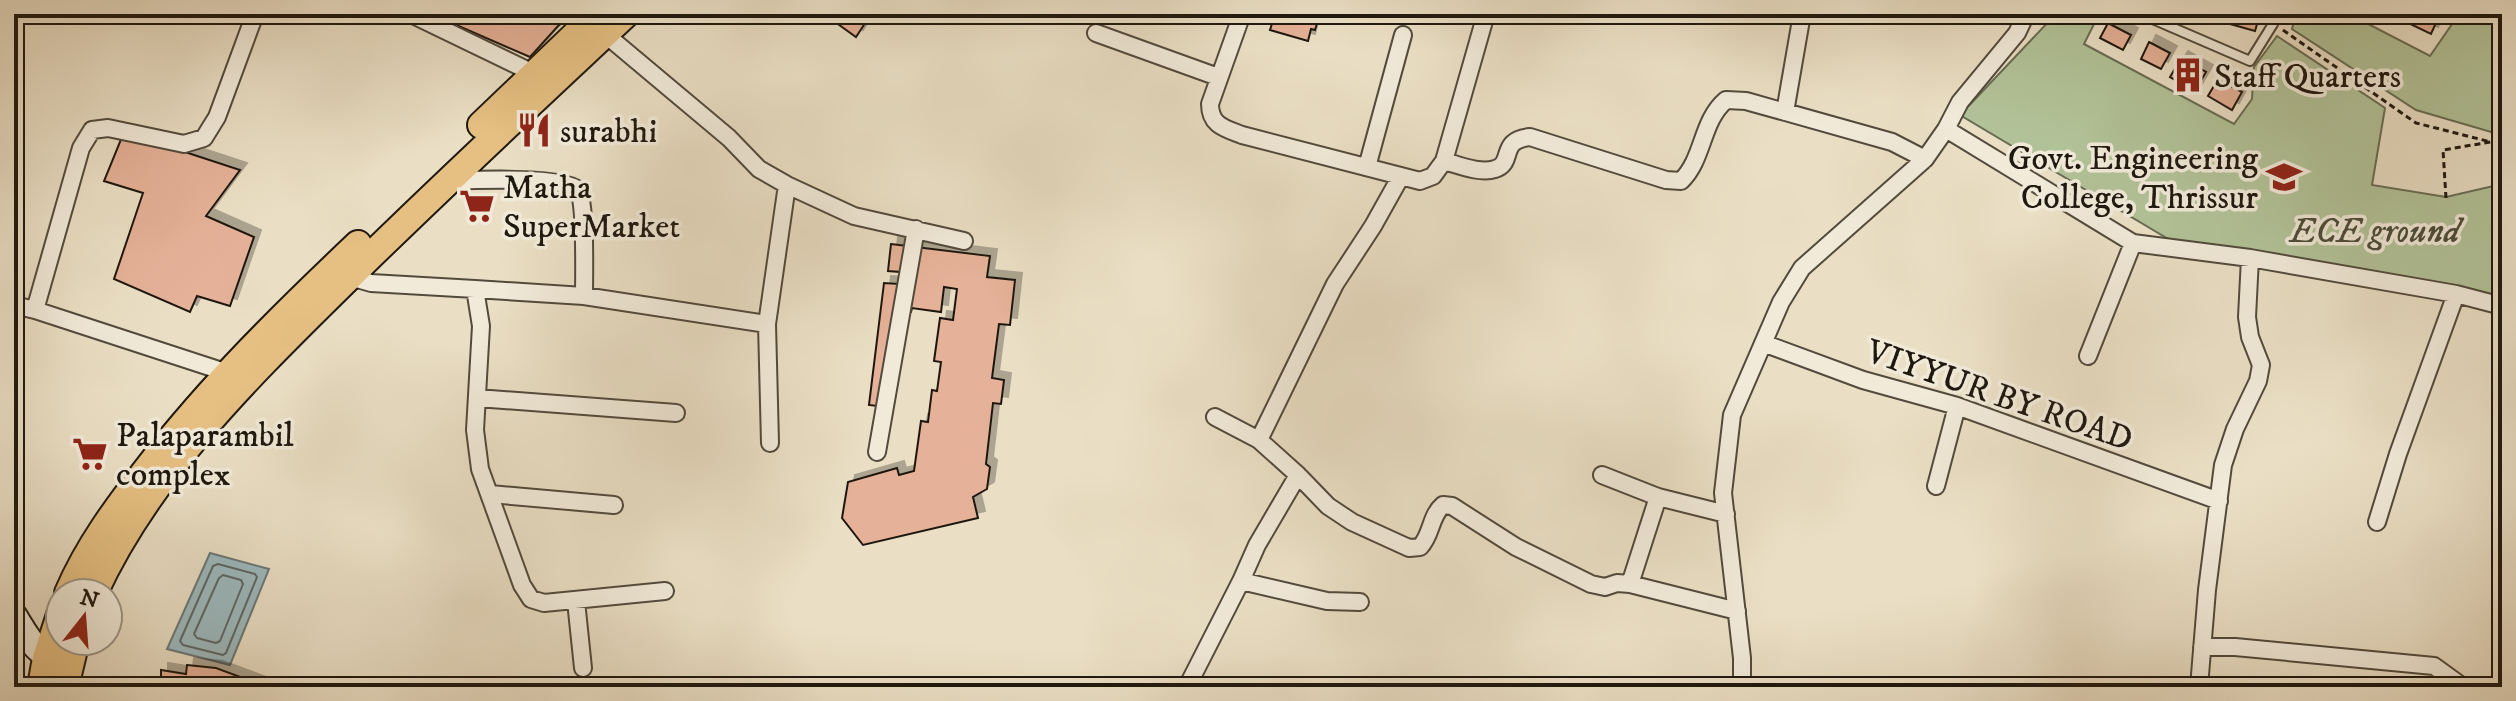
<svg xmlns="http://www.w3.org/2000/svg" width="2516" height="701" viewBox="0 0 2516 701" font-family="'IM FELL DW Pica',serif">
<defs>
<filter id="shadow"><feDropShadow dx="7" dy="-7" stdDeviation="0" flood-color="#0004"/></filter>
</defs>
<rect width="100%" height="100%" fill="#eadfc5"/>
<filter id="stains"><feTurbulence type="fractalNoise" baseFrequency=".0025" numOctaves="4"/><feColorMatrix values="0 0 0 0 .2 0 0 0 0 .09 0 0 0 0 .02 0 0 0 .5 -.17"/></filter>
<radialGradient id="worn" r=".72"><stop offset=".6" stop-color="#630" stop-opacity="0"/><stop offset="1" stop-color="#630" stop-opacity=".3"/></radialGradient>
<!-- green -->
<path fill="#b2c298" stroke="#686d54" stroke-width="2" d="M 2053,14 L 2099,14 L 2084,44 L 2234,124 L 2252,99 L 2254,67 L 2277,36 L 2385,108 L 2372,185 L 2446,197 L 2502,184 L 2502,301 L 2170,240 L 1960,115 L 2052,18 Z
M 2296,14 L 2349,14 L 2430,56 L 2459,14 L 2502,14 L 2502,128 L 2491,132 L 2416,110 L 2292,29 Z"/>
<!-- water -->
<path fill="#9dbabf" stroke="#6b7979" stroke-width="2" d="M 210,553 L 269,569 L 230,665 L 167,649 Z"/>
<g fill="none" stroke-linecap="round" stroke-linejoin="round">
<!-- shore -->
<path stroke="#5e6967" stroke-width="2" d="M 218,564 L 255,574 L 257,577 L 226,653 L 223,655 L 183,645 L 180,641 L 213,566 Z
M 223,575 L 241,580 L 243,584 L 220,641 L 216,643 L 197,638 L 194,634 L 219,578 Z"/>
</g>
<!-- building -->
<path fill="#e5b198" stroke="#1f180f" stroke-width="2" filter="url(#shadow)" d="M 431,14 L 556,14 L 565,21 L 558,26 L 530,57 Z
M 824,14 L 871,14 L 856,37 Z
M 1275,14 L 1308,14 L 1319,17 L 1315,30 L 1311,29 L 1308,41 L 1270,30 Z
M 2187,14 L 2212,14 L 2211,20 Z
M 2226,14 L 2260,14 L 2255,31 L 2223,22 Z
M 2405,14 L 2440,14 L 2431,34 L 2402,20 Z
M 2108,23 L 2131,35 L 2123,50 L 2100,38 Z
M 2149,42 L 2170,53 L 2161,69 L 2141,59 Z
M 2181,58 L 2206,72 L 2195,91 L 2170,77 Z
M 2218,79 L 2242,92 L 2232,110 L 2208,96 Z
M 124,132 L 240,170 L 206,216 L 254,237 L 230,306 L 197,296 L 190,312 L 114,279 L 143,193 L 104,181 Z
M 891,244 L 990,256 L 987,277 L 1015,280 L 1010,325 L 999,324 L 992,378 L 1004,380 L 1001,404 L 993,403 L 986,464 L 990,467 L 987,489 L 973,497 L 978,518 L 863,545 L 842,518 L 848,482 L 897,468 L 899,475 L 914,471 L 921,421 L 928,422 L 932,390 L 937,391 L 941,362 L 934,361 L 940,318 L 953,320 L 957,289 L 944,287 L 941,312 L 912,308 L 911,312 L 897,312 L 885,407 L 869,405 L 884,283 L 899,284 L 900,272 L 888,271 Z
M 187,665 L 216,668 L 267,687 L 161,687 L 161,670 L 186,674 Z"/>
<g fill="none" stroke-linecap="round" stroke-linejoin="round">
<!-- lane casing -->
<g stroke="#524a3c" stroke-width="12">
<path id="lane" d="M 2141,14 L 2250,61 L 2273,24 L 2276,14
M 70,687 L 143,687"/>
</g>
<!-- street casing -->
<g stroke="#524a3c" stroke-width="20">
<path id="street" d="M 411,14 L 535,74
M 1242,14 L 1210,104 C 1210,125 1224,128 1242,135 L 1420,181 L 1433,176 L 1444,161 L 1486,14
M 1096,33 L 1218,77
M 605,34 L 729,138 L 759,169 L 787,185 L 854,216 L 964,241
M 1785,112 L 1802,14
M 1946,129 L 2133,243 L 2250,258 L 2456,294 L 2502,306
M 1444,161 C 1459,165 1480,174 1495,169 C 1515,163 1498,140 1530,137 L 1666,180 L 1681,181 C 1704,159 1701,121 1726,100 L 1746,101 L 1892,142 L 1925,159
M 1367,167 L 1403,35
M 449,181 C 470,180 569,176 578,190 C 586,203 584,277 584,296 L 767,324
M 350,277 L 371,283 L 475,289 L 481,326 L 475,430 L 480,469 L 522,585 L 531,599 L 544,603 L 665,591
M 475,289 L 584,296
M 14,305 L 35,310
M 1763,343 L 1863,380 L 1957,406 L 2219,501
M 2088,356 L 2133,243
M 228,373 L 35,310 L 81,148 L 92,130 L 108,128 L 184,144 L 204,138 L 217,117 L 255,14
M 477,398 L 676,413
M 1215,417 L 1259,440 L 1298,475 L 1328,506 L 1352,522 L 1409,548 L 1420,547 C 1432,535 1430,516 1443,505 L 1452,506 L 1516,547 L 1591,584 L 1605,587 L 1617,583 L 1630,584 L 1737,611
M 1259,440 L 1335,284 L 1373,226 L 1401,176
M 770,443 L 767,324 L 787,185
M 877,452 L 916,229
M 1602,475 L 1658,497 L 1726,514
M 1936,486 L 1957,406
M 490,494 L 614,505
M 2377,522 L 2398,454 L 2456,294
M 1241,581 L 1257,545 L 1298,475
M 1630,584 L 1658,497
M 576,601 L 583,668
M 2202,647 L 2235,647 L 2434,666 L 2463,687
M 1187,687 L 1241,581 L 1327,601 L 1360,602
M 1742,687 L 1742,658 L 1723,493 L 1732,415 L 1781,302 L 1802,268 L 1925,159 L 1946,129 L 1960,102 L 2017,33 L 2026,14
M 2199,687 L 2207,590 L 2223,465 L 2235,429 L 2258,381 L 2261,365 L 2250,337 L 2247,317 L 2250,258"/>
</g>
<!-- secondary casing -->
<g stroke="#1f180f" stroke-width="28">
<path id="secondary" d="M 14,615 C 28,637 36,656 62,662"/>
</g>
<!-- primary casing -->
<g stroke="#1f180f" stroke-width="30">
<path id="primary" d="M 481,125 L 597,14
M 68,593 C 88,546 118,506 150,465 C 212,385 284,314 358,244
M 94,593 C 150,471 250,375 344,282 C 436,191 531,103 626,14
M 41,687 L 46,658 L 60,615
M 65,687 L 76,641"/>
</g>
<!-- path -->
<path stroke="#1f180f" stroke-width="3" stroke-dasharray="6 4" stroke-linecap="butt" d="M 2283,30 L 2416,123 L 2491,142
M 2446,198 L 2443,150 L 2502,140"/>
<!-- lane -->
<use href="#lane" stroke="#f1ead9" stroke-width="8"/>
<!-- street -->
<use href="#street" stroke="#f1ead9" stroke-width="16"/>
<!-- secondary -->
<use href="#secondary" stroke="#f1ead9" stroke-width="24"/>
<!-- primary -->
<use href="#primary" stroke="#e5c082" stroke-width="26"/>
</g>
<!-- icons -->
<defs>
<g id="building-bare" transform="scale(2.76)"><path d="M-4-6H4V6H1V3H-1V6H-4ZM-2.5-4.3h1.7v1.8h-1.7ZM.8-4.3h1.7v1.8H.8ZM-2.5-1h1.7V.8h-1.7ZM.8-1h1.7V.8H.8Z" fill="#8f2418" stroke="#f1ead9" stroke-width="2.5" paint-order="stroke"/></g>
<g id="restaurant-bare" transform="scale(2.76)"><path d="M-5-6h1v4h1v-4h1v4h1v-4h1v5L-1.5 .5V6h-2V.5L-5-1ZM5-6V6H3V1.5H1.5Q1.5-4 5-6Z" fill="#8f2418" stroke="#f1ead9" stroke-width="2.5" paint-order="stroke"/></g>
<g id="university-bare" transform="scale(2.76)"><path d="M0-5L7-2L0 1L-7-2ZM-4 1L0 2.5L4 1V4Q0 6-4 4Z" fill="#8f2418" stroke="#f1ead9" stroke-width="2.5" paint-order="stroke"/></g>
<g id="supermarket-bare" transform="scale(2.76)"><path d="M-6-5.5h2.5l.6 2H6L4.5 2H-2.5L-4.4-4H-6ZM-1.5 3.2a1.3 1.3 0 1 0 .1 0ZM3 3.2a1.3 1.3 0 1 0 .1 0Z" fill="#8f2418" stroke="#f1ead9" stroke-width="2.5" paint-order="stroke"/></g>
</defs>
<g fill-rule="evenodd">
<use href="#building-bare" x="2188" y="75"/>
<use href="#restaurant-bare" x="534" y="130"/>
<use href="#university-bare" x="2284" y="177"/>
<use href="#supermarket-bare" x="477" y="206"/>
<use href="#supermarket-bare" x="90" y="454"/>
</g>
<g text-anchor="middle" stroke-width="7" stroke-linejoin="round" paint-order="stroke">
<!-- poi labels -->
<g font-size="34" fill="#1f180f" stroke="#f1ead9" text-anchor="start">
<text x="2214" y="87">Staff Quarters</text>
<text x="560" y="142">surabhi</text>
<text x="2258" y="169" text-anchor="end">Govt. Engineering<tspan x="2258" dy="39">College, Thrissur</tspan></text>
<text x="503" y="198">Matha<tspan x="503" dy="39">SuperMarket</tspan></text>
<text x="116" y="446">Palaparambil<tspan x="116" dy="39">complex</tspan></text>
</g>
<!-- park labels -->
<g font-size="34" font-style="italic" fill="#4b4b38" stroke="#f1ead9">
<text x="2375" y="242">ECE ground</text>
</g>
<!-- street labels -->
<g font-size="34" fill="#1f180f" stroke="#f1ead9">
<text transform="translate(2000 394) rotate(19)" y="12">VIYYUR BY ROAD</text>
</g>
</g>
<!-- margin -->
<rect width="2516" height="701" fill="none" stroke="#eadfc5" stroke-width="48"/>
<rect x="16" y="16" width="2484" height="669" fill="none" stroke="#1f180f" stroke-width="4"/>
<rect x="24" y="24" width="2468" height="653" fill="none" stroke="#1f180f" stroke-width="2"/>
<!-- north arrow -->
<g transform="translate(84 617) rotate(17)"><circle r="38" fill="#f1ead9" stroke="#9d9688" stroke-width="2"/>
<path d="M0-6L14 30L0 20L-14 30Z" fill="#8f2418"/>
<text y="-12" font-size="22" font-weight="bold" text-anchor="middle" fill="#1f180f">N</text>
</g>
<rect width="100%" height="100%" filter="url(#stains)"/>
<rect width="100%" height="100%" fill="url(#worn)"/>
</svg>
